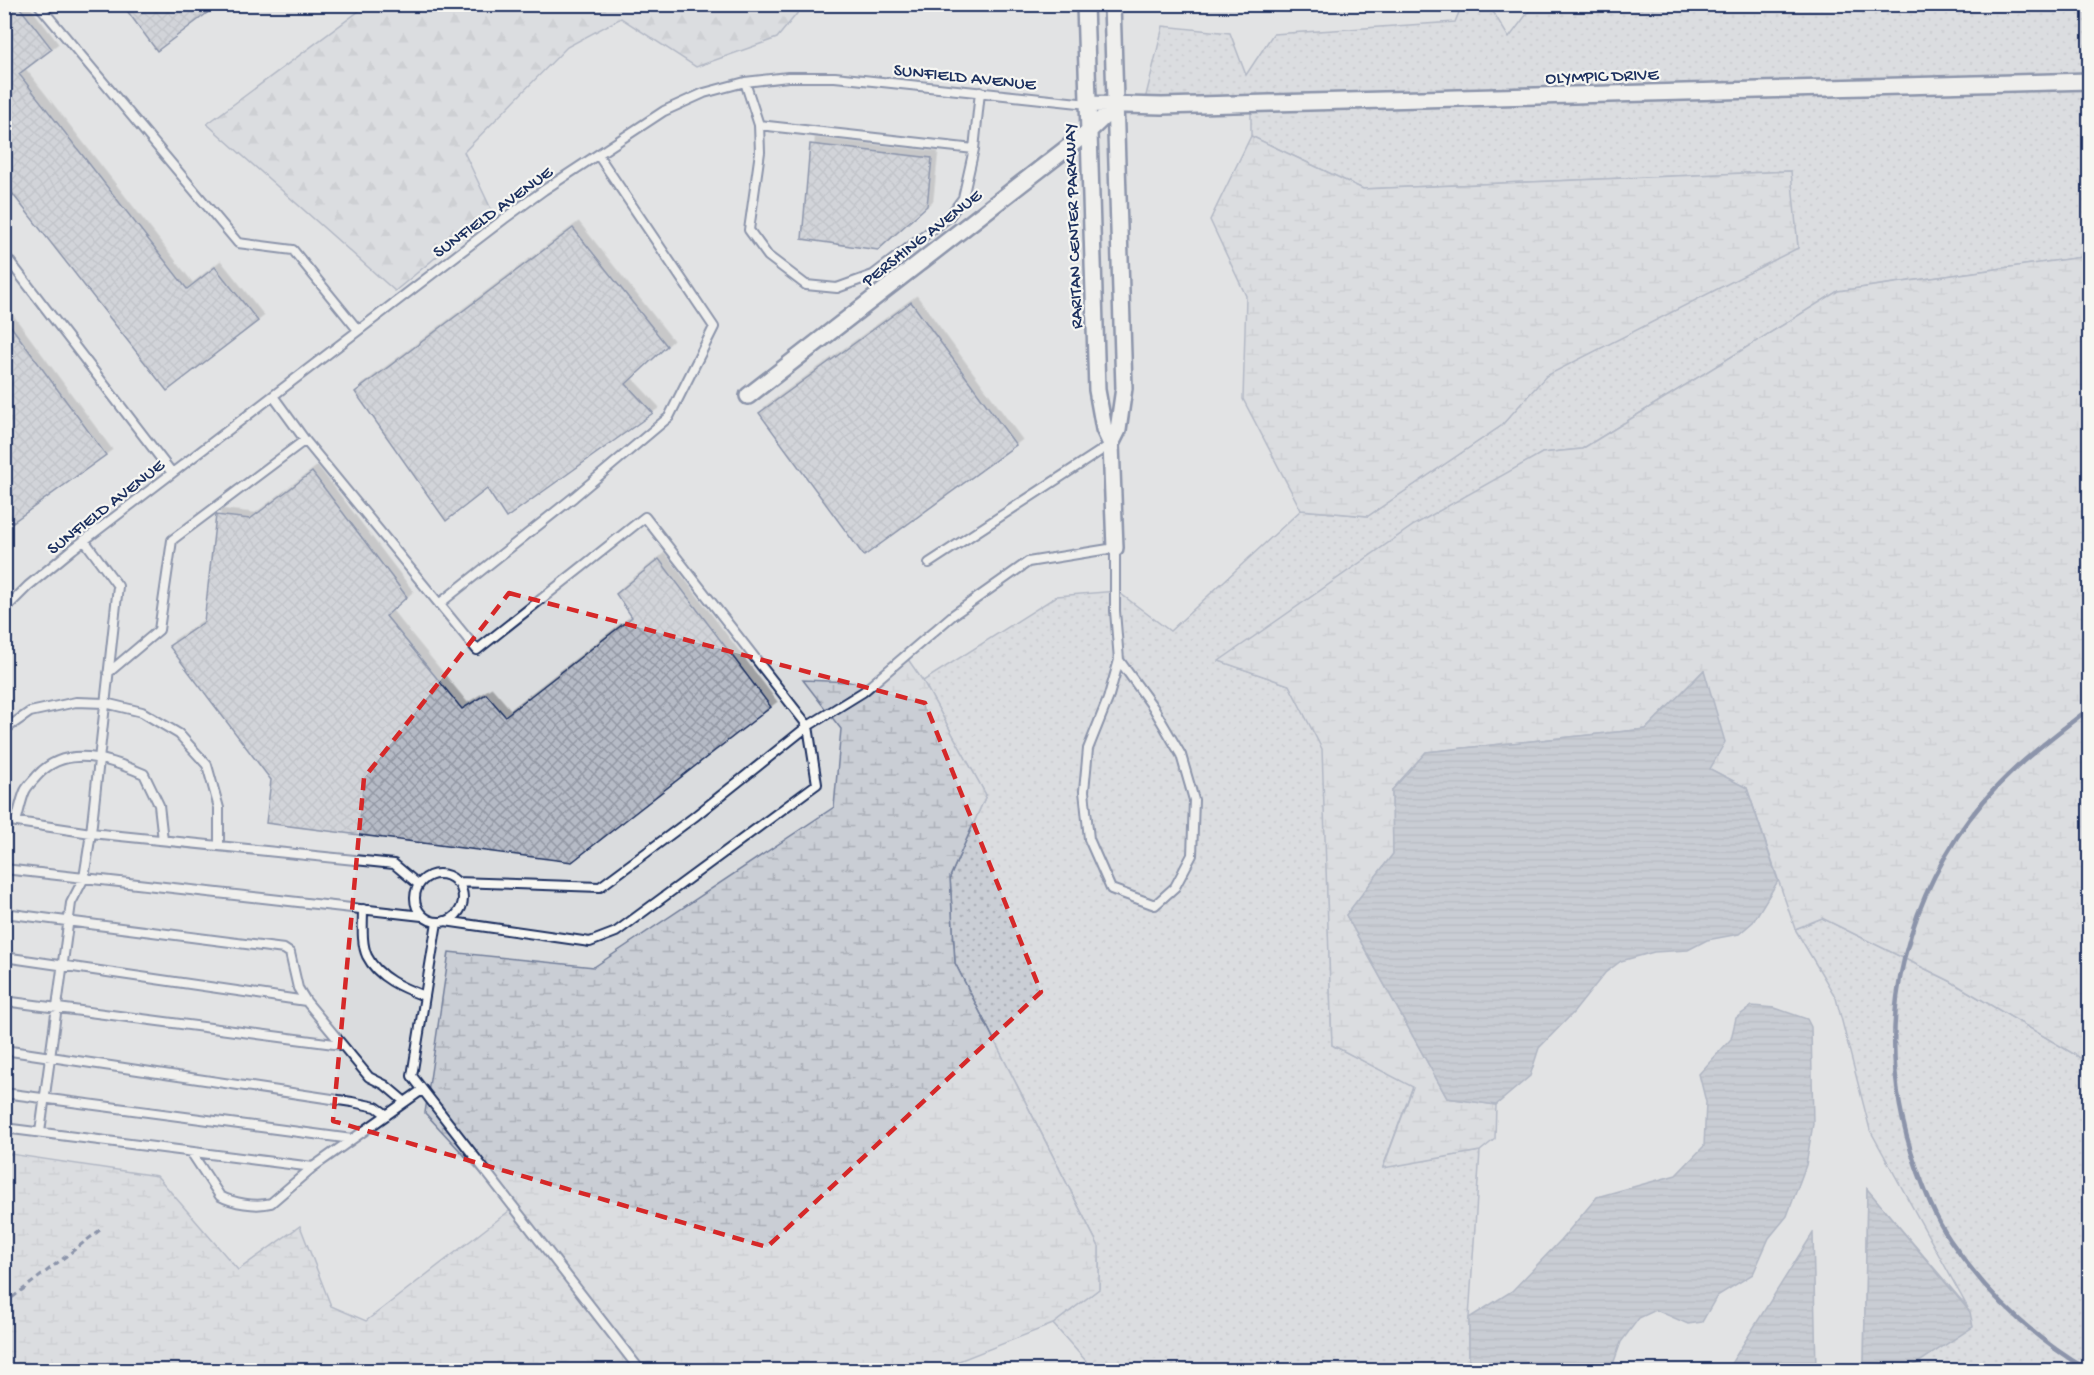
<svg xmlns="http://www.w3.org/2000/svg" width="2094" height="1375" viewBox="0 0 2094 1375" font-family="'Gochi Hand',sans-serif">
<defs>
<pattern id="grass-dots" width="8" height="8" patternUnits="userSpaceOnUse" patternTransform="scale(1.5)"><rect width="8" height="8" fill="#caced5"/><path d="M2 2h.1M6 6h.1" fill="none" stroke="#adb1b9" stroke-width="1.8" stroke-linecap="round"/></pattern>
<pattern id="forest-firs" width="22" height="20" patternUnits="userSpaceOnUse" patternTransform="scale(1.5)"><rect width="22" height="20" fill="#caced5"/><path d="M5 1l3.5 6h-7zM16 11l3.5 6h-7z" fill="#adb1b9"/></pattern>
<pattern id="wetland-marsh" width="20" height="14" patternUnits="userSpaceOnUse" patternTransform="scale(1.5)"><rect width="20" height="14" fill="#caced5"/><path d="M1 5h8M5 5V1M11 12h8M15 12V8" fill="none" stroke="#adb1b9"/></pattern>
<pattern id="water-rules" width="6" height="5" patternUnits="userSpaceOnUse" patternTransform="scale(1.5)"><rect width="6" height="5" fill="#a2aaba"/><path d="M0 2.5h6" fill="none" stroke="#838b9a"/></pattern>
<pattern id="building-cross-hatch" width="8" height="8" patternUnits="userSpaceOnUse" patternTransform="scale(1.5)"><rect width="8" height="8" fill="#b6bbc6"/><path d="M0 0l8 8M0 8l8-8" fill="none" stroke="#9398a4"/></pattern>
<filter id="shadow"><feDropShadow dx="5.5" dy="-5.5" stdDeviation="0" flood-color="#0004"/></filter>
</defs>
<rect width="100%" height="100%" fill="#e9eae9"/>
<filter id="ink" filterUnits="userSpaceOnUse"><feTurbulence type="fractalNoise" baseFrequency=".0167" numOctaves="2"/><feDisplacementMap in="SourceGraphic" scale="12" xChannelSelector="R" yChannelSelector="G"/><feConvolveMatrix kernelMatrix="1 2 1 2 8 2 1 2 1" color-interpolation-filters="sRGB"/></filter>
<g filter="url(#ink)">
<!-- built -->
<path fill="#dadcde" d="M 5,5 L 2089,5 L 2089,1370 L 5,1370 Z"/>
<!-- grass -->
<path fill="url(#grass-dots)" stroke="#727e9a" stroke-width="1.5" d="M 1462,5 L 1489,5 L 1509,38 L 1529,11 L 1562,5 L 2089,5 L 2089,256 L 1838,291 L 1582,449 L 1542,453 L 1220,661 L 1289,685 L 1323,749 L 1332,1045 L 1413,1086 L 1383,1167 L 1480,1151 L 1469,1318 L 1469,1370 L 1094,1370 L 1053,1324 L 1099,1289 L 1099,1247 L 955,963 L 950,877 L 986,795 L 923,681 L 1057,596 L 1117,591 L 1170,631 L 1301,510 L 1368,516 L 1501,426 L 1545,376 L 1798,247 L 1790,171 L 1363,189 L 1251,136 L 1251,111 L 1142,112 L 1163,26 L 1230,33 L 1246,75 L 1273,34 L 1455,22 Z
M 1822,918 L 1950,981 L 2089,1063 L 2089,1370 L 1864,1370 L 1867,1189 L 1968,1308 L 1870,1130 L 1836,998 L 1795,929 Z"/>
<!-- forest -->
<path fill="url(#forest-firs)" stroke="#727e9a" stroke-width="1.5" d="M 367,5 L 367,4 L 804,5 L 777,38 L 696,67 L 621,18 L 567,47 L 464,152 L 492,211 L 395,291 L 207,124 Z"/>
<!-- wetland -->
<path fill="url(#wetland-marsh)" stroke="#727e9a" stroke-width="1.5" d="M 1251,136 L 1363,189 L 1791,171 L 1798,248 L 1546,376 L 1501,426 L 1368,516 L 1301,510 L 1243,399 L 1246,296 L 1210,220 Z
M 2089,256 L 2089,1063 L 1950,981 L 1822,918 L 1795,929 L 1747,788 L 1710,769 L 1704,670 L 1646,729 L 1426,752 L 1392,790 L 1393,854 L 1346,915 L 1447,1098 L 1496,1105 L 1495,1139 L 1480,1151 L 1383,1168 L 1413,1087 L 1332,1045 L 1322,749 L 1289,685 L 1219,661 L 1414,525 L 1542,453 L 1582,449 L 1838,291 Z
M 903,652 L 923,681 L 986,795 L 950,877 L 955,963 L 1099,1247 L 1099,1289 L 1053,1324 L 936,1370 L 5,1370 L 4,1153 L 157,1176 L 238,1270 L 300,1226 L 331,1306 L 366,1321 L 513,1208 L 425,1113 L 449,952 L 594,967 L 834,807 L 841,729 L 803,680 L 879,683 Z"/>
<!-- water -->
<path fill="url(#water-rules)" stroke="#6c7995" stroke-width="1.5" d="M 1704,670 L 1725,742 L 1710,769 L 1747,788 L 1778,881 L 1753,922 L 1739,934 L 1707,940 L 1688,950 L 1654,952 L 1621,961 L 1605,973 L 1574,1012 L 1539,1048 L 1530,1076 L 1496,1105 L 1447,1098 L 1346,915 L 1393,854 L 1392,790 L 1426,752 L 1646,729 Z
M 1752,1006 L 1775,1008 L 1807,1019 L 1811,1027 L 1813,1124 L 1806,1165 L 1787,1216 L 1769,1238 L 1753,1274 L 1717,1296 L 1702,1322 L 1688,1324 L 1656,1310 L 1639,1318 L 1621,1342 L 1611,1370 L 1469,1370 L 1469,1318 L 1512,1291 L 1560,1241 L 1597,1197 L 1676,1175 L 1704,1146 L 1706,1102 L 1699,1074 L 1731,1039 L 1736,1018 Z
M 1867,1189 L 1970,1312 L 1973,1327 L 1907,1370 L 1864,1370 Z
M 1813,1233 L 1816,1370 L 1726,1370 L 1727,1370 Z"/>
<!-- building -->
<path fill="url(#building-cross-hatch)" stroke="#1b2f5e" stroke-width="1.5" filter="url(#shadow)" d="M 4,4 L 17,4 L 52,49 L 19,74 L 187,289 L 215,267 L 258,321 L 167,391 L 4,183 Z
M 122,4 L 219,4 L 157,51 Z
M 810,144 L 932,158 L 927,206 L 878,250 L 802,239 Z
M 573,228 L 667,346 L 626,384 L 653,413 L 506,518 L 487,489 L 446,521 L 355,392 Z
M 911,302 L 1016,445 L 864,556 L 759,413 Z
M 4,317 L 106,455 L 6,527 L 4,525 Z
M 312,472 L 407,597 L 386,616 L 462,709 L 486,694 L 505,716 L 632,617 L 616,594 L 659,559 L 771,707 L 572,862 L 266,823 L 271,780 L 169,646 L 204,622 L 216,515 L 250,519 Z"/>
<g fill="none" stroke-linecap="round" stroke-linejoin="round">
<!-- lane casing -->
<g stroke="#1b2f5e" stroke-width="12">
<path id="lane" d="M 38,4 L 238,243 L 293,250 L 358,330
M 745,82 L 759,125 L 760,152 L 749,230 L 768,256 L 806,285 L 837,288 L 873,275 L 949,217 L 963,198 L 974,149 L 980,92
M 759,125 L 974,149
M 4,254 L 172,473
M 273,396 L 305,440 L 477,650 L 645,517 L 808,726 L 694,817 L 600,887 L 456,882
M 929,563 L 1111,444
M 439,604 L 574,497 L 669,417 L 714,327 L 598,155
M 4,610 L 28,586 L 73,549 L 504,219 L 544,190 L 664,111 L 704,93 L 745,82 L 788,77 L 835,77 L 1088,104
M 108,673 L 159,630 L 172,540 L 305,440
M 4,730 L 30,712 L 76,702 L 105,703 L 142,712 L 179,734 L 207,765 L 219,808 L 219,846
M 4,820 L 91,833 L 394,864 L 419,885
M 16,822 C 19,812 21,800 25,791 C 28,785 33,781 37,776 C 66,743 110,759 144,774 L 159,805 L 163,840
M 4,869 L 422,916
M415 898a24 24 0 1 1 48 0a24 24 0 1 1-48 0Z
M 363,909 C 363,924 361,943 367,956 C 378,978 403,988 424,996
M 4,913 L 284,949 L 290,953 L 298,988 L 306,1001 L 369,1077 L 385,1085 L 405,1102
M 445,921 L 590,942 L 616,932 L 817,784 L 808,726 L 863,692 L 953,615 L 1028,562 L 1115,548 L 1115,611 L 1119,660 L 1108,699 L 1088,749 L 1084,791 L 1089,839 L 1111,889 L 1155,905 L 1175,887 L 1192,855 L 1194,800 L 1181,755 L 1153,707 L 1119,660
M 437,922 L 412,1076 L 640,1370
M 4,959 L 11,958 L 306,1001
M 4,1001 L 342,1045
M 4,1050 L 352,1102 L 376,1107 L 387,1115
M 4,1093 L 352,1139
M 4,1128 L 313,1167 L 422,1090
M 40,1132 L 71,903 L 84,878 L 91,833 L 118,586 L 84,540
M 191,1152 L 220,1196 C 233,1203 256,1207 271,1203 L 313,1167"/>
</g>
<!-- street casing -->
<g stroke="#1b2f5e" stroke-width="20">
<path id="street" d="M 1085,4 L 1097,390 L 1104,429 L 1111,444 L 1115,548
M 1088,104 L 1162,106 L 2090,81
M 748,396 L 1089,131 L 1115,106
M 1111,444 L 1118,430 L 1124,388 L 1112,4"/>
</g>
<!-- path -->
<path stroke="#1b2f5e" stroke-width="3" stroke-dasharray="6 4.5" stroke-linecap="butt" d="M 4,1304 L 100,1230"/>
<!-- lane -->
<use href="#lane" stroke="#f6f6f2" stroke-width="8"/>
<!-- street -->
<use href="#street" stroke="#f6f6f2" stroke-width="15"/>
<!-- rail -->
<path stroke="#1b2f5e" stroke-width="4.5" d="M 2088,1370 C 2033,1338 1986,1293 1950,1240 C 1935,1218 1925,1191 1916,1166 C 1876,1053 1892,938 1957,837 C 1991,783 2040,746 2090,708"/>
</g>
</g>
<!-- marked area -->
<path d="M0 0H2094V1375H0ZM 509,593 L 925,703 L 1041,992 L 767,1247 L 333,1121 L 364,778 Z" fill="#e9eae9" fill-opacity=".55" fill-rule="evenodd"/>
<path fill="none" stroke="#d62828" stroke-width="4.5" stroke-dasharray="12 8" stroke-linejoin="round" d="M 509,593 L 925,703 L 1041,992 L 767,1247 L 333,1121 L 364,778 Z"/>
<g text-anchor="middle" stroke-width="4.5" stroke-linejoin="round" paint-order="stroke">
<!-- street labels -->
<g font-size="18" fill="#1b2f5e" stroke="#f6f6f2">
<text transform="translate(1602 75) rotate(-2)" y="6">OLYMPIC DRIVE</text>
<text transform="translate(965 76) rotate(6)" y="6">SUNFIELD AVENUE</text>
<text transform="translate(492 211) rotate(-36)" y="6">SUNFIELD AVENUE</text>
<text transform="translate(1072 226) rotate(-92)" y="6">RARITAN CENTER PARKWAY</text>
<text transform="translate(921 237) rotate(-38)" y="6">PERSHING AVENUE</text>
<text transform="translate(105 506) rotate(-38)" y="6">SUNFIELD AVENUE</text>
</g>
</g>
<!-- margin -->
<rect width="2094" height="1375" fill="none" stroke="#f6f6f2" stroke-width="24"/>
<rect x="12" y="12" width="2070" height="1351" fill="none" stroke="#1b2f5e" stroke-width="2" filter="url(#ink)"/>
</svg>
